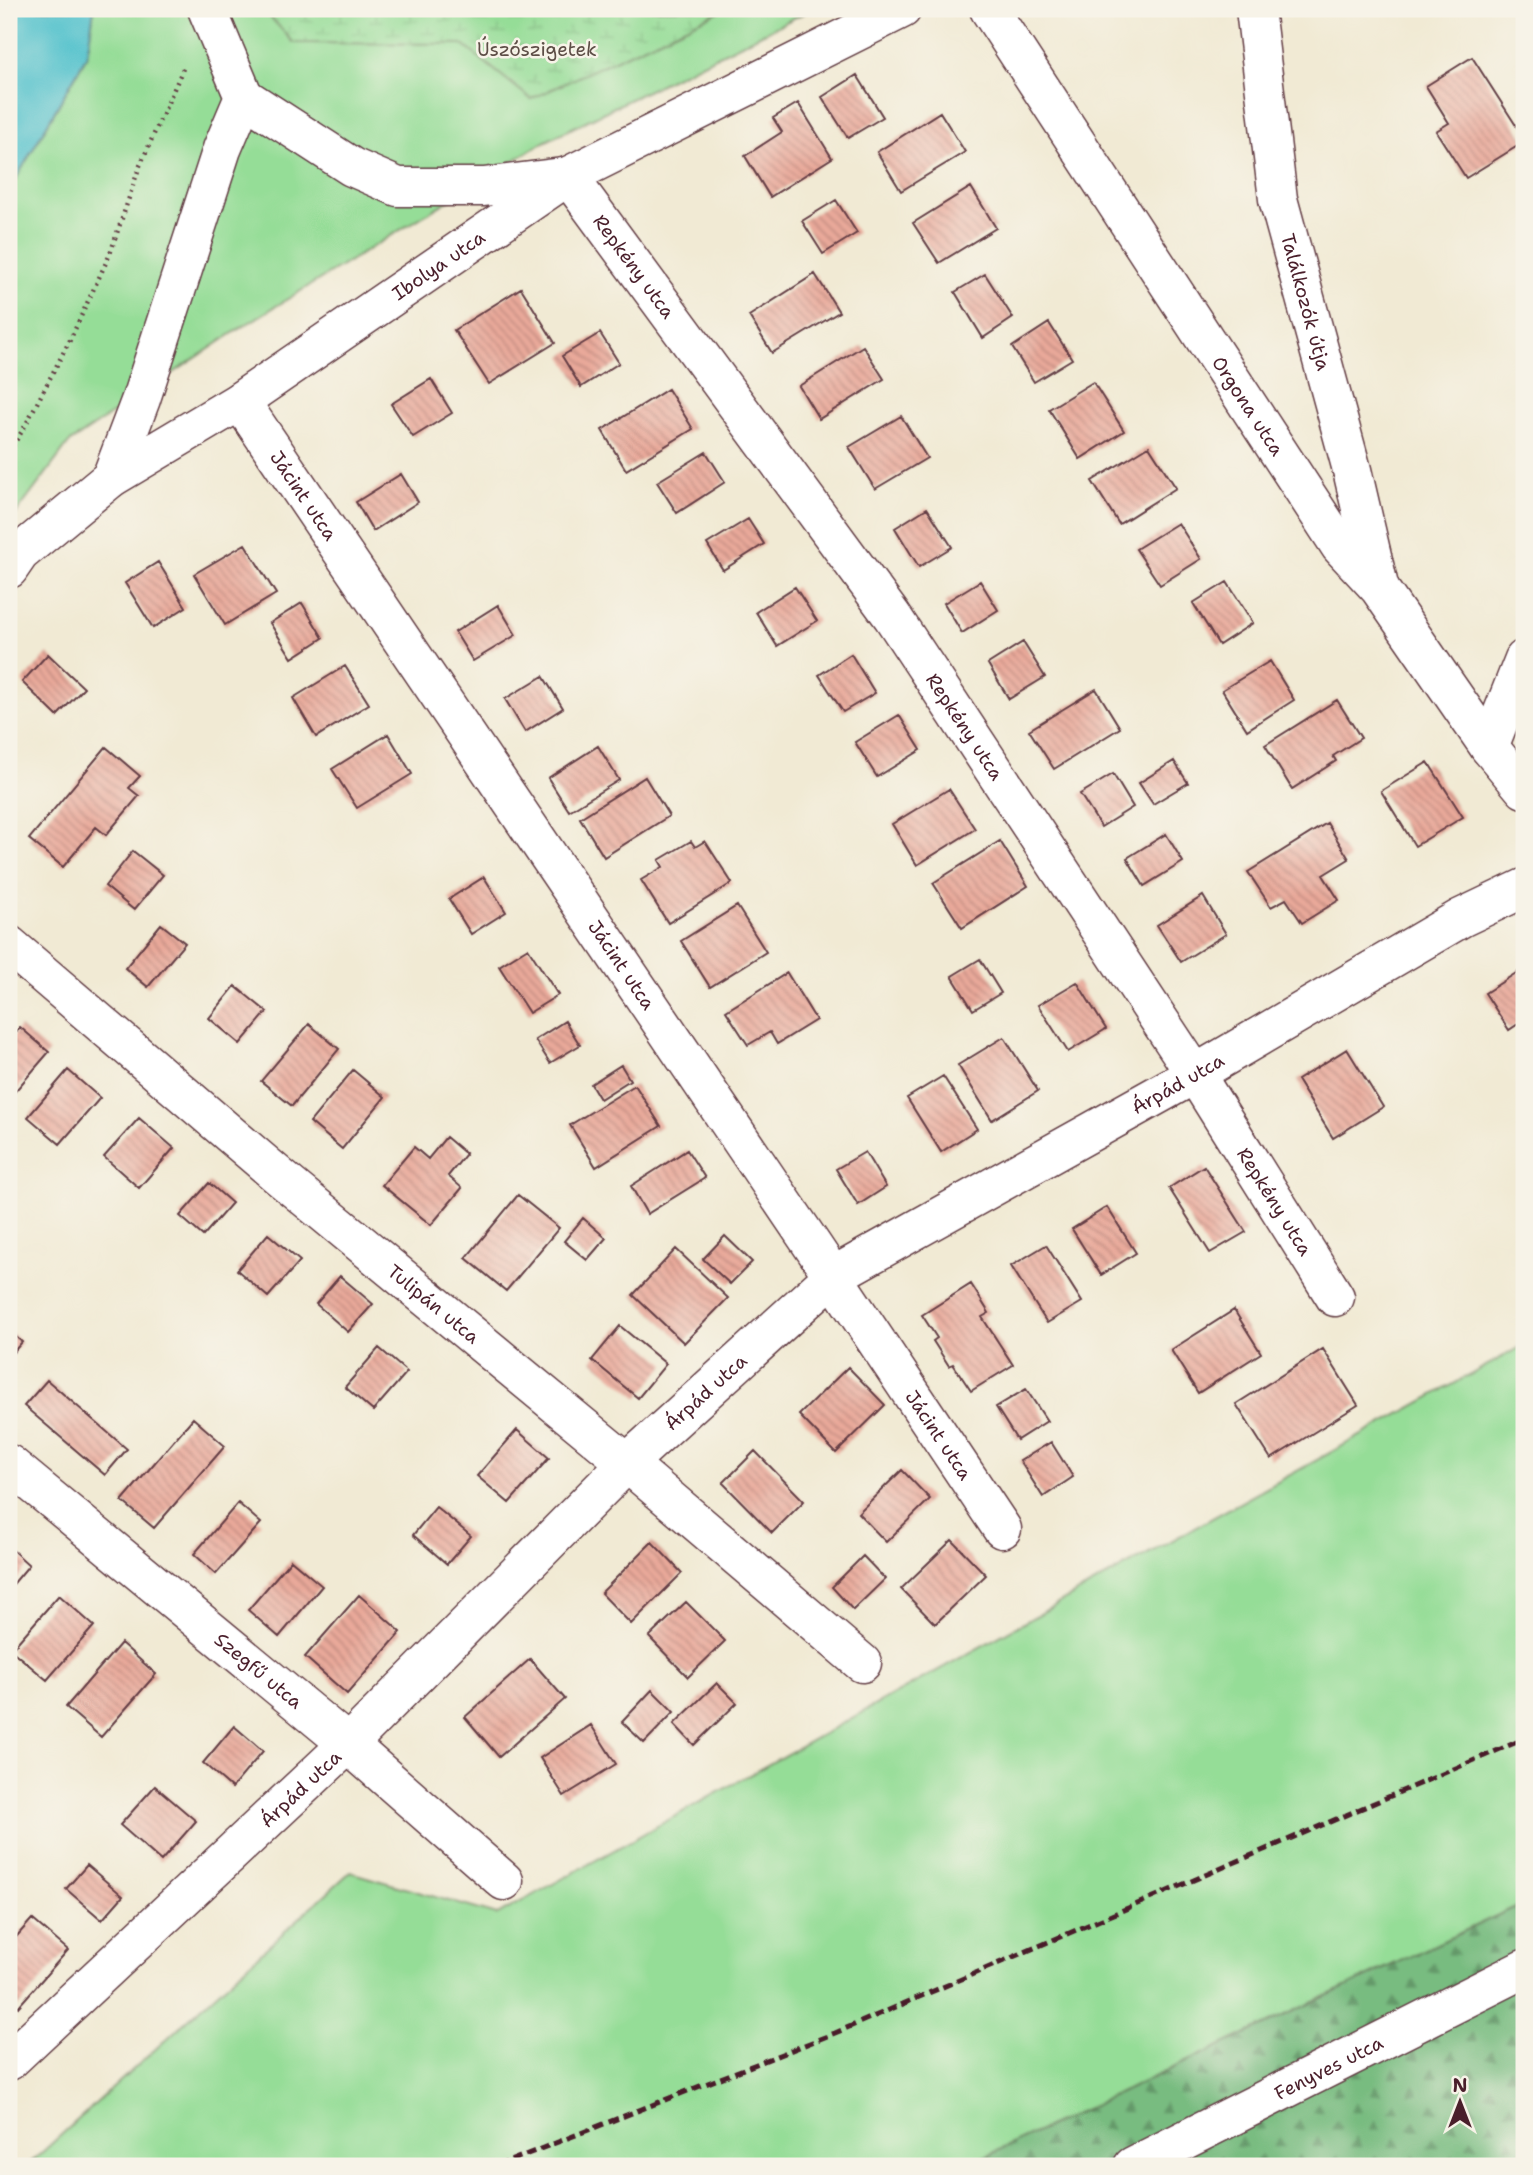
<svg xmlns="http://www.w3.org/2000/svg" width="1533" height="2175" viewBox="0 0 1533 2175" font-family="'Shantell Sans',sans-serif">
<defs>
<pattern id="forest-firs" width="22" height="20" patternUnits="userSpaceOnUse" patternTransform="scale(1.75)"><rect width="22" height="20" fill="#78bc80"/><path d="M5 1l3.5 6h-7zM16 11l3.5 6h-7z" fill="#649869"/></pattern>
<pattern id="wetland-marsh" width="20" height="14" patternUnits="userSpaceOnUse" patternTransform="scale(1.75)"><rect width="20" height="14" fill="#95dd97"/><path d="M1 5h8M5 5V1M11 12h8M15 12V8" fill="none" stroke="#82bd82"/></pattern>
<pattern id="building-back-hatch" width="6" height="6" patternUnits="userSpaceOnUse" patternTransform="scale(1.75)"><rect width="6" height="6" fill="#e9a99a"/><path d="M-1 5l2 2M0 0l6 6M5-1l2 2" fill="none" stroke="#bf897e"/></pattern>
</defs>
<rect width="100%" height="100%" fill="#f7f3e8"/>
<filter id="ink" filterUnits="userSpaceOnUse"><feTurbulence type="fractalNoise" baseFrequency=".0143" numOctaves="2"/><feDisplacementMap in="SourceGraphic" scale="14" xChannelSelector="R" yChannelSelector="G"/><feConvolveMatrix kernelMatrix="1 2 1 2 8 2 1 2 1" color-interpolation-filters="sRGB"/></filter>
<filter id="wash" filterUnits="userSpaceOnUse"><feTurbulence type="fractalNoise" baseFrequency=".00686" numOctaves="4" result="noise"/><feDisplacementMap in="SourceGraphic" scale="28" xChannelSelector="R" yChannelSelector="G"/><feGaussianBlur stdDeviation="1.57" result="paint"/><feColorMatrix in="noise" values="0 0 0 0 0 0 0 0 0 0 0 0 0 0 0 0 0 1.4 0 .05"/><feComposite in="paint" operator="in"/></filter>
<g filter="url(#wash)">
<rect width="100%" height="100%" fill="#f1ead4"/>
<!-- green -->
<path fill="#95dd97" stroke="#707e61" stroke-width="2" d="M 94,9 L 812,9 L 544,142 L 242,327 L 69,443 L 9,523 L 9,191 L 87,56 Z
M 1524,1345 L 1524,1903 L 965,2166 L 27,2166 L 350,1872 L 497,1915 Z"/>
<!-- forest -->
<path fill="url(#forest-firs)" stroke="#616e56" stroke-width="2" d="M 1524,1903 L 1524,2166 L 965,2166 Z"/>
<!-- wetland -->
<path fill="url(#wetland-marsh)" stroke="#707e61" stroke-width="2" d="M 263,9 L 724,9 L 531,99 L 462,44 L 294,43 Z"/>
<!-- water -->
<path fill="#56c3cd" stroke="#50717c" stroke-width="2" d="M 9,9 L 94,9 L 87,55 L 9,191 Z"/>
<g id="blocks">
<!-- building -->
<path fill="url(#building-back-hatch)" d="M 1472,57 L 1524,138 L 1524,142 L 1466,178 L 1436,131 L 1449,123 L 1426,86 Z
M 857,75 L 883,117 L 848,138 L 822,97 Z
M 798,103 L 832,158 L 770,197 L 745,156 L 782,132 L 773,118 Z
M 940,112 L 965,152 L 901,191 L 877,152 Z
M 971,187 L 996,228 L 939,263 L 913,223 Z
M 836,200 L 857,233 L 823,254 L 802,221 Z
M 815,274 L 839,312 L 772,353 L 749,316 Z
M 985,274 L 1013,318 L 983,338 L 955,292 Z
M 521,288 L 555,343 L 489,384 L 454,330 Z
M 1049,323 L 1072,359 L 1034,382 L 1012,347 Z
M 600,333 L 619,363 L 581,387 L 562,356 Z
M 863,346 L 884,379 L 819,419 L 799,386 Z
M 431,379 L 452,413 L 413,437 L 391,404 Z
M 1093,382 L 1124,431 L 1080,459 L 1049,409 Z
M 668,389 L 693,429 L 626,470 L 602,430 Z
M 901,416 L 927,458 L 875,489 L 849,447 Z
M 1149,446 L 1176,488 L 1119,524 L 1092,481 Z
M 706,452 L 725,482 L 677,513 L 657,482 Z
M 401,474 L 418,502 L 373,531 L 356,502 Z
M 927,508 L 952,547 L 919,567 L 895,528 Z
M 748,519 L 764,544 L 723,570 L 707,544 Z
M 1178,523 L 1201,559 L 1160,585 L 1136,549 Z
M 245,544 L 276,594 L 225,625 L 194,574 Z
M 158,562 L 186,607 L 153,628 L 125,583 Z
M 980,581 L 998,610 L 962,633 L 944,603 Z
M 1227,582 L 1253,623 L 1219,645 L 1193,603 Z
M 795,587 L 817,621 L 777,646 L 756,612 Z
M 302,603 L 323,638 L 292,658 L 270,623 Z
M 498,605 L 516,635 L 473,661 L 455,632 Z
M 1023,642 L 1045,677 L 1009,699 L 988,664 Z
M 48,654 L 84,688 L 57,716 L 22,682 Z
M 851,654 L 875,693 L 843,712 L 819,675 Z
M 1270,661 L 1294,700 L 1247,730 L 1222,690 Z
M 345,666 L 369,704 L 316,737 L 293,698 Z
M 543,676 L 563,708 L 525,732 L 505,699 Z
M 1096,689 L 1120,728 L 1054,769 L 1029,730 Z
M 1337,700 L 1361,738 L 1333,756 L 1336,761 L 1292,789 L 1265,745 Z
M 899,715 L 921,750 L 877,777 L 855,742 Z
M 388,734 L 412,774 L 357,808 L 332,769 Z
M 598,746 L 619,780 L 569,811 L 548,778 Z
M 106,747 L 140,776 L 129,788 L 139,796 L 106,835 L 96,827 L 63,867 L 29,839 Z
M 1174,761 L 1188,783 L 1153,804 L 1139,783 Z
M 1428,762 L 1463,817 L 1415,846 L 1381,791 Z
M 1113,774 L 1133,807 L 1101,827 L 1080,794 Z
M 645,777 L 669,816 L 604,857 L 580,818 Z
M 949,789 L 975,829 L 917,865 L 892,824 Z
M 1327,823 L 1349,859 L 1323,875 L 1339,900 L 1302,923 L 1286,899 L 1271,907 L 1248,872 Z
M 1166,834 L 1183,862 L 1144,886 L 1127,858 Z
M 691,841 L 695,847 L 705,841 L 732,883 L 668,923 L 641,880 L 663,867 L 659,860 Z
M 1000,841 L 1028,886 L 962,928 L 933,883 Z
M 133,851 L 163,875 L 134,910 L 105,886 Z
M 484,877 L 506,912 L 471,934 L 449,899 Z
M 1203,896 L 1226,934 L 1181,962 L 1157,925 Z
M 737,906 L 766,952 L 710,987 L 681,941 Z
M 161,924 L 185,943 L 148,987 L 125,968 Z
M 528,948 L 558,995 L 529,1013 L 499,966 Z
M 980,959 L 1001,993 L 973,1010 L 952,976 Z
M 1524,968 L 1524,1020 L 1509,1030 L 1485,993 Z
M 787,973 L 816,1020 L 777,1044 L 770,1032 L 748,1045 L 726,1011 Z
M 1077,982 L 1106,1029 L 1068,1052 L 1038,1005 Z
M 235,986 L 267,1012 L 240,1044 L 209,1018 Z
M 565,1021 L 580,1045 L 550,1063 L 535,1040 Z
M 309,1024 L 339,1049 L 292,1106 L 261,1081 Z
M 20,1027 L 49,1052 L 11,1096 L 9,1094 L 9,1040 Z
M 1004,1037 L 1038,1091 L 992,1120 L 958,1065 Z
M 1347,1049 L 1383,1107 L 1333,1138 L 1297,1080 Z
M 621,1065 L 630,1080 L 600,1099 L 591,1084 Z
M 68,1070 L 100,1098 L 60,1144 L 28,1117 Z
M 353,1070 L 385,1097 L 342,1149 L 310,1122 Z
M 943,1076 L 977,1129 L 941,1152 L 907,1098 Z
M 635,1085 L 661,1126 L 596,1167 L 570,1125 Z
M 139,1118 L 174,1148 L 139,1188 L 104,1157 Z
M 446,1137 L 466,1154 L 448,1176 L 462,1188 L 431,1225 L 382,1185 L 414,1147 L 428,1159 Z
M 687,1150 L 705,1178 L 647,1214 L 631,1186 Z
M 865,1152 L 886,1187 L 858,1205 L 836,1169 Z
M 1204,1166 L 1246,1232 L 1210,1253 L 1169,1188 Z
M 209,1183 L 232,1203 L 203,1236 L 180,1216 Z
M 518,1195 L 559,1228 L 506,1291 L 466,1258 Z
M 1107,1207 L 1136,1253 L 1101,1275 L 1072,1229 Z
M 583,1218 L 606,1238 L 587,1260 L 564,1241 Z
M 268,1234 L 300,1261 L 268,1297 L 237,1270 Z
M 725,1236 L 752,1262 L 730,1284 L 703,1259 Z
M 1046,1245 L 1082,1302 L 1047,1323 L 1011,1266 Z
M 676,1249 L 728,1298 L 684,1343 L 633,1295 Z
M 340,1276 L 373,1304 L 348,1332 L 316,1304 Z
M 971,1284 L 989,1313 L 982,1317 L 1013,1365 L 971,1391 L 953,1364 L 949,1366 L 933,1341 L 937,1338 L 922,1315 Z
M 1234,1310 L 1261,1353 L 1198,1393 L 1171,1350 Z
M 620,1326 L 666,1364 L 638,1398 L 592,1360 Z
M 9,1331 L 22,1342 L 9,1357 Z
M 379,1348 L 407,1372 L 373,1411 L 345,1387 Z
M 1323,1349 L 1358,1405 L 1271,1459 L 1236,1404 Z
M 848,1367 L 885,1405 L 836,1453 L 799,1415 Z
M 47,1380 L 127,1449 L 105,1475 L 24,1406 Z
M 1026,1389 L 1047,1421 L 1017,1440 L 996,1407 Z
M 193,1418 L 225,1446 L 154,1528 L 122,1501 Z
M 517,1430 L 549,1458 L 509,1503 L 477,1476 Z
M 1051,1442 L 1073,1477 L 1043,1497 L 1020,1461 Z
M 755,1451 L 804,1501 L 772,1533 L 723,1483 Z
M 902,1470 L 930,1499 L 886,1542 L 858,1513 Z
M 238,1503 L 261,1523 L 216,1574 L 194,1554 Z
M 436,1507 L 471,1536 L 447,1564 L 413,1535 Z
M 952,1540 L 986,1575 L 935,1624 L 901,1589 Z
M 652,1542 L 682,1573 L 631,1624 L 601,1593 Z
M 9,1547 L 29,1565 L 9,1589 Z
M 863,1556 L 885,1579 L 853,1610 L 832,1587 Z
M 291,1560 L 322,1586 L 279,1637 L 248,1610 Z
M 59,1595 L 94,1626 L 47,1680 L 11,1650 Z
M 359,1595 L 401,1632 L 347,1694 L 305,1657 Z
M 686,1602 L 725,1641 L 688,1677 L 649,1637 Z
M 121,1643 L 156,1674 L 101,1737 L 66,1707 Z
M 530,1659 L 565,1699 L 499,1757 L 465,1717 Z
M 717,1683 L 737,1703 L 694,1745 L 674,1724 Z
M 652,1690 L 674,1712 L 644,1743 L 622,1722 Z
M 591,1725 L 616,1764 L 564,1796 L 540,1758 Z
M 234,1726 L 263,1751 L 232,1788 L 203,1763 Z
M 155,1786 L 196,1821 L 161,1861 L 120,1825 Z
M 87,1865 L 123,1896 L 102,1920 L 66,1889 Z
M 32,1919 L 68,1950 L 18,2007 L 9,1998 L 9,1945 Z"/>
</g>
</g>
<g filter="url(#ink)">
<use href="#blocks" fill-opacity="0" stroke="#633d44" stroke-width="2"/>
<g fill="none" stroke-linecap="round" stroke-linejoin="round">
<!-- minor casing -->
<g stroke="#633d44" stroke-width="41">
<g id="minor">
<path id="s1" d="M 989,9 L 1340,546 L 1379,588 L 1489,747 L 1524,789"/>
<path id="s2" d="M 1255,9 L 1278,199 L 1352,470 L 1379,586"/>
<path d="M 244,97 L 352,167 L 398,187 L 484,187 L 563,177"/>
<path id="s3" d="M 568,176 L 892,616 L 1195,1074 L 1335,1297"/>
<path id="s4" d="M 240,401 L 814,1248 L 1002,1529"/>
<path d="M 111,478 L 141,399 L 222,149 L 244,97 L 207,9"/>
<path id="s5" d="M 9,569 L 20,553 L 111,478 L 240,401 L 568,176 L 902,9"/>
<path d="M 1489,747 L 1524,659"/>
<path id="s6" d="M 9,945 L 280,1177 L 627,1463 L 862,1663"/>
<path id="s7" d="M 9,1464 L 348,1744 L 504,1881"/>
<path id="s8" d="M 9,2061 L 348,1744 L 627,1463 L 833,1276 L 1195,1074 L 1461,918 L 1524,888"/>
<path id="s9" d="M 1133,2166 L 1524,1969"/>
</g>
</g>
<!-- path -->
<path stroke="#633d44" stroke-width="4.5" stroke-dasharray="2 5" stroke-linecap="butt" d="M 9,452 L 24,428 L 70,340 L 110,254 L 139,168 L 185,64"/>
<!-- minor -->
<use href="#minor" stroke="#fff" stroke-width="38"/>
<!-- rail -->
<path stroke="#4a1f2b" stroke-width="5" stroke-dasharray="10 5" stroke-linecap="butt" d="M 497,2166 L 835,2033 L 1524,1739"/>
</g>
</g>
<g text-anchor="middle" stroke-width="5" stroke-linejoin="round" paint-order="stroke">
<!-- park labels -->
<g font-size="19" fill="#5d4e46" stroke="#f7f3e8">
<text x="537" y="56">Úszószigetek</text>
</g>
<!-- street labels -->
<g font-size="19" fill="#4a1f2b" stroke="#f7f3e8">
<text dy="7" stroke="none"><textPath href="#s5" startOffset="528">Ibolya utca</textPath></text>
<text dy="7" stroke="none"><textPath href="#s3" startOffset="112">Repkény utca</textPath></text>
<text dy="7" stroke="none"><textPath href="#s2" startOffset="298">Találkozók útja</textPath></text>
<text dy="7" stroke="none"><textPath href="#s1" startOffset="474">Orgona utca</textPath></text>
<text dy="7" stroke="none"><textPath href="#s4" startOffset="114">Jácint utca</textPath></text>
<text dy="7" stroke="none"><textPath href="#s3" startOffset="679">Repkény utca</textPath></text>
<text dy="7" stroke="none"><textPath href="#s4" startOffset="681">Jácint utca</textPath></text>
<text dy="7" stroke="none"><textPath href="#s8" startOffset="1533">Árpád utca</textPath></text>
<text dy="7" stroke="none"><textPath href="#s3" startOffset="1246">Repkény utca</textPath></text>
<text dy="7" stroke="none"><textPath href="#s6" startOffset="556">Tulipán utca</textPath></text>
<text dy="7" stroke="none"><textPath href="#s8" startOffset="966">Árpád utca</textPath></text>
<text dy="7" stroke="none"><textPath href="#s4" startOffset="1248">Jácint utca</textPath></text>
<text dy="7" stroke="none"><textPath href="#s7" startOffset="324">Szegfű utca</textPath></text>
<text dy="7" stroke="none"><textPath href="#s8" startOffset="399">Árpád utca</textPath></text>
<text dy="7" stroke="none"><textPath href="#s9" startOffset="219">Fenyves utca</textPath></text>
</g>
</g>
<!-- margin -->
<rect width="1533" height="2175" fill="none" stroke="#f7f3e8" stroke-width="35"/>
<!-- north arrow -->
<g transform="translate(1460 2102)" stroke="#f7f3e8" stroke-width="5" paint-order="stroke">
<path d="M0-5L12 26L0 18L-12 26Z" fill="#4a1f2b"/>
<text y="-10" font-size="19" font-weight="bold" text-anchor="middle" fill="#4a1f2b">N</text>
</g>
</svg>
